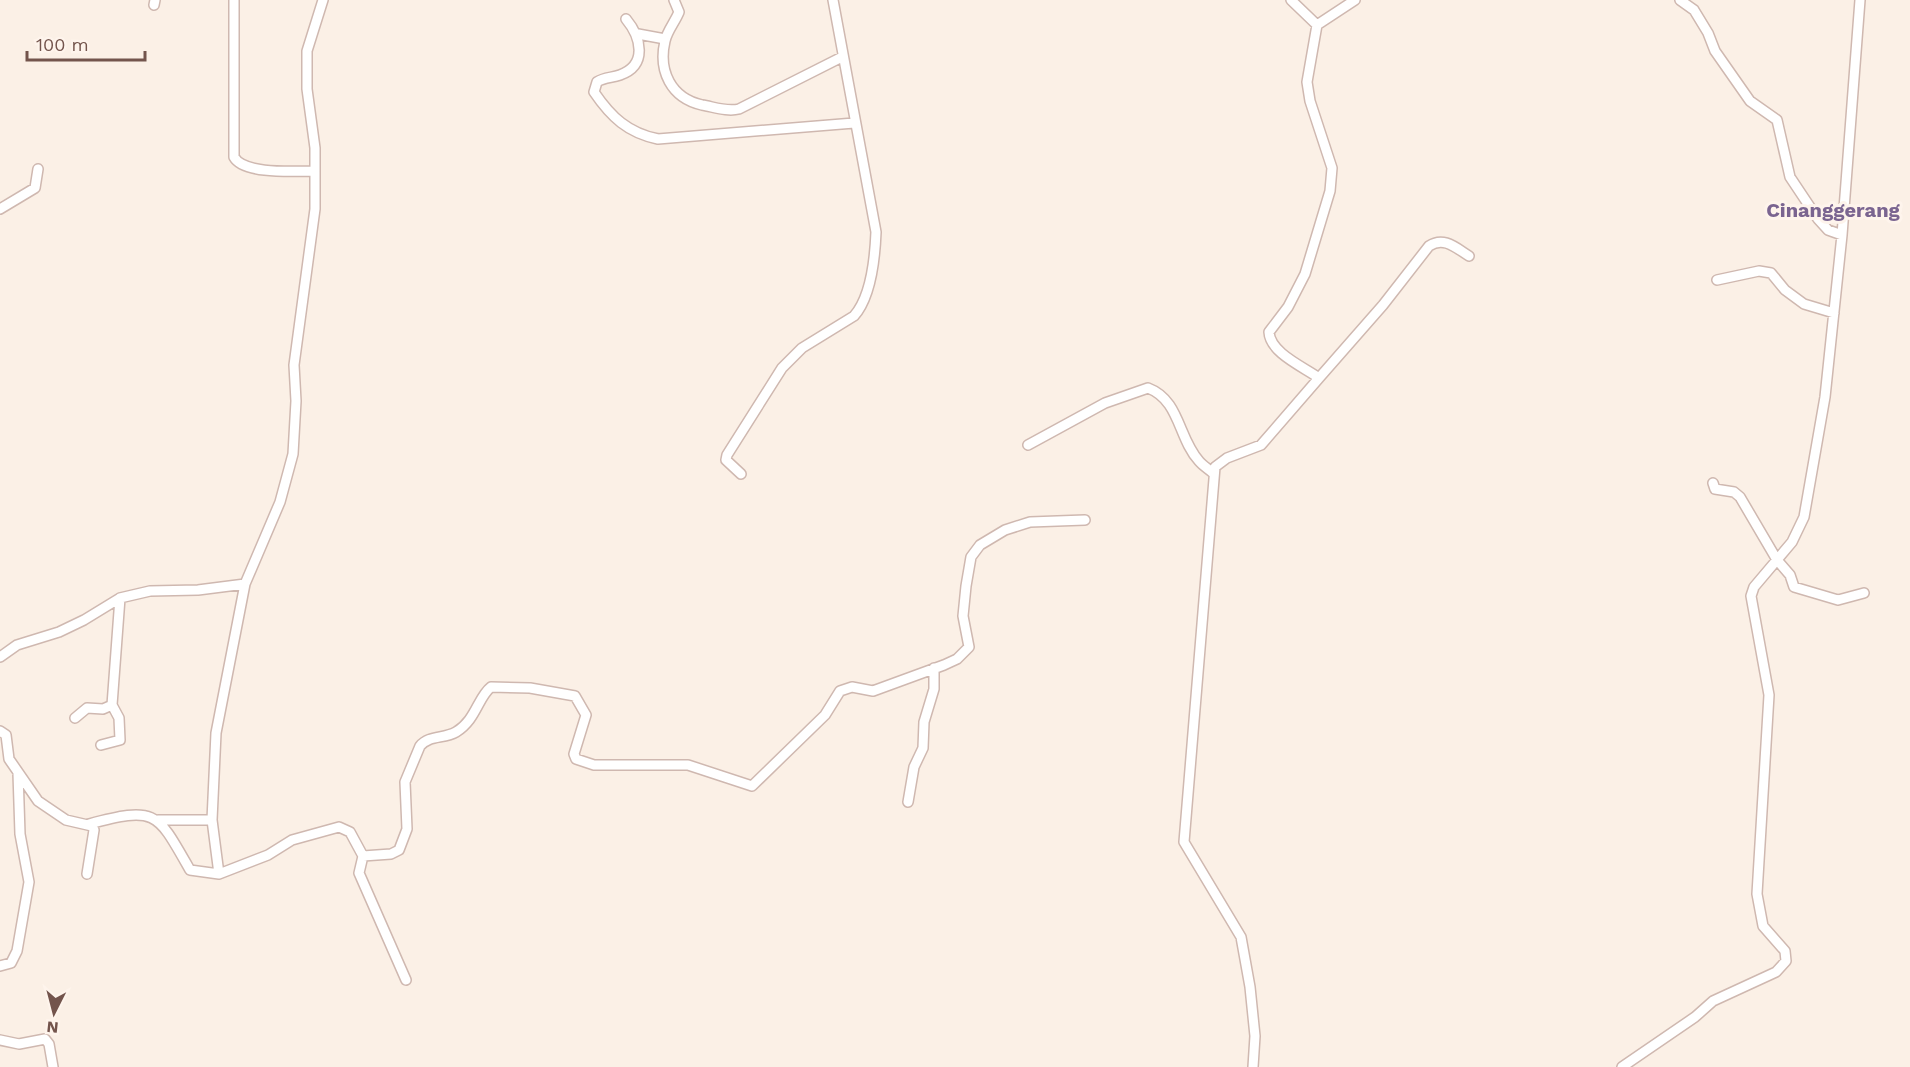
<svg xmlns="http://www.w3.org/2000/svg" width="1910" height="1067" viewBox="0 0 1910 1067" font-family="'Work Sans',sans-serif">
<rect width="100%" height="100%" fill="#fbf0e6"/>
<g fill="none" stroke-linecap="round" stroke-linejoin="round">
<!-- street casing -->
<g stroke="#cfb8b0" stroke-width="12">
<path id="street" d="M 234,0 L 234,157 C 244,175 296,171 315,171
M 674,0 L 679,12 C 675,22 667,31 665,41 C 658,71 671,98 702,105 C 714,107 727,112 739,109 L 842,57
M 1680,0 L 1694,10 L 1708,33 L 1715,51 L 1750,101 L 1777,120 L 1790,177 L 1818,219 L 1828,230 L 1842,235 L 1860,0
M 154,5 L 155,0
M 626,19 C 641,37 648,65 620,75 C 612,78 604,77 597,82 L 594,92 C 611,117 628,133 658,139 L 854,123
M 1317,25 L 1355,0
M 638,34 L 665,39
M 0,209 L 35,188 L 38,169
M 1717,280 L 1759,271 L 1771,273 L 1785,290 L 1804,304 L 1834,313
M 1319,378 L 1383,305 L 1429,246 C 1444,236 1456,248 1469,256
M 1028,445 L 1105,403 L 1148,388 C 1180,400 1178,438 1199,461 C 1203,466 1209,469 1213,473
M 741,474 L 726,460 L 727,455 L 782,368 L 802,348 L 854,316 C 871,297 875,257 876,232 L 833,0
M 1713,483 L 1715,489 L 1734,492 L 1740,497 L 1777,560 L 1790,575 L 1794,587 L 1838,600 L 1864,593
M 0,657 L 17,645 L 59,632 L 84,620 L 120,598
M 75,718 L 87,708 L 103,709 L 112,705 L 120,598 L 150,591 L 198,590 L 245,584
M 0,731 L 6,735 L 9,759 L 38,801 L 66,820 L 92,826 L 94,830 L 87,874
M 101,745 L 120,740 L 119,718 L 112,705
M 908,802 L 914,767 L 923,748 L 924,722 L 934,689 L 934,668
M 158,820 L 212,820
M 89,824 C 157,806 157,812 190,870 L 219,874 L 268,855 L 292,840 L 339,827 L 350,832 L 363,856
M 219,874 L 212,820 L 216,733 L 245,584 L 280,502 L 293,454 L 296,401 L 294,365 L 315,209 L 315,148 L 307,89 L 307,51 L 323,0
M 0,966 L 11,963 L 17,951 L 29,882 L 20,834 L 18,773
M 406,980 L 359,873 L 363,856 L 391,854 L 399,850 L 407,829 L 405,782 L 420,746 C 429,735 444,739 456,732 C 476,720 478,697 491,687 L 530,688 L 575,696 L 586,715 L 574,754 L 576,759 L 594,765 L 688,765 L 752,786 L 825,715 L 840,691 L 852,687 L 873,691 L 944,665 L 957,659 L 969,647 L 963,616 L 966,586 L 971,557 L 980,545 L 1005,530 L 1030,522 L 1085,520
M 0,1040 L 19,1044 L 45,1039 L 49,1044 L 53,1067
M 1253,1067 L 1255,1036 L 1250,987 L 1241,937 L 1184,842 L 1215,467 L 1227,458 L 1261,445 L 1319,378 C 1304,367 1270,353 1269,332 L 1288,307 L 1305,274 L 1330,191 L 1332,168 L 1310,101 L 1307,82 L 1317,25 L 1291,0
M 1622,1067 L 1695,1017 L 1713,1001 L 1776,972 L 1786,961 L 1785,951 L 1763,926 L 1757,894 L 1769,695 L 1751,596 L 1754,587 L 1792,542 L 1804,517 L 1825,397 L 1842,235"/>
</g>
<!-- street -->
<use href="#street" stroke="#fff" stroke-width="9"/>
</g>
<g text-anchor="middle" stroke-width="6" stroke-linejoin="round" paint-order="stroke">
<!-- quarter labels -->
<g font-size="20" font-weight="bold" fill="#7a6490" stroke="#fef4ec">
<text x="1833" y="217">Cinanggerang</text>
</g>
</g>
<!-- north arrow -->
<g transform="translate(54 1013) rotate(186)" stroke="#fef4ec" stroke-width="4.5" paint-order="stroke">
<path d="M0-4.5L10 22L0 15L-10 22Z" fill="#73544c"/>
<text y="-9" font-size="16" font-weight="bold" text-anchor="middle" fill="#73544c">N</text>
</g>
<!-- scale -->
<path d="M27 51v9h118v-9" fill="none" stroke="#73544c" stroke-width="3"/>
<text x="36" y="51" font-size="18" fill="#73544c" stroke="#fef4ec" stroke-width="4.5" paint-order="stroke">100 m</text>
</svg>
